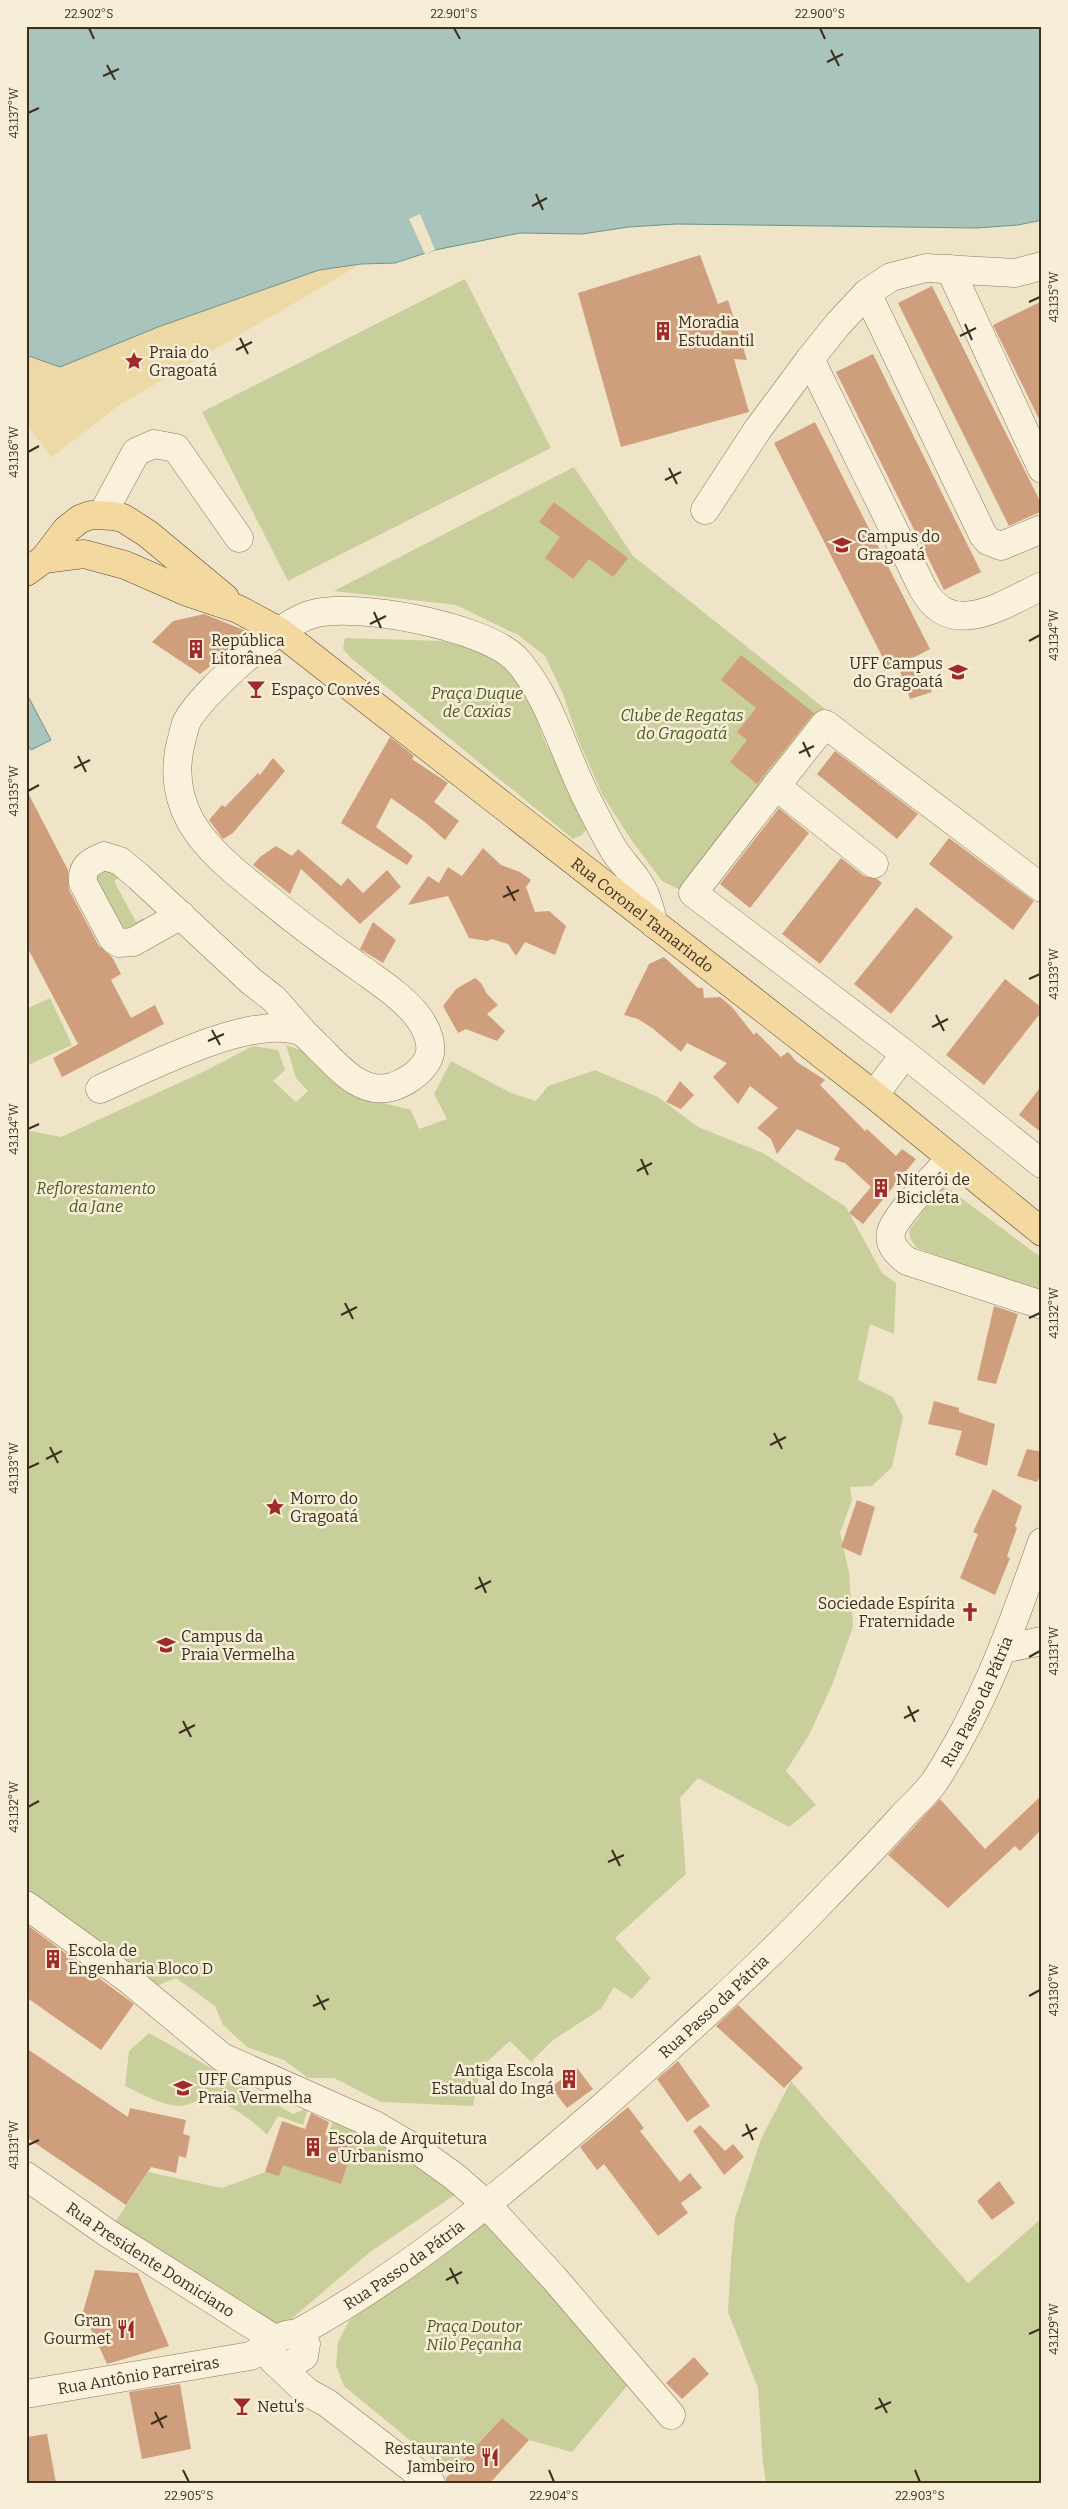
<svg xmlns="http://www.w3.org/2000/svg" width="1068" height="2509" viewBox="0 0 1068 2509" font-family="Bitter,serif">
<rect width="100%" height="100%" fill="#f0e4c8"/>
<!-- green -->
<path fill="#c9cf9b" d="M 465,279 L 551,448 L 288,581 L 202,412 Z
M 574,467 L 633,556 L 824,708 L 682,891 L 662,881 L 632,841 L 603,796 L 578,739 L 563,694 L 545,656 L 518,635 L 456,605 L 334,591 Z
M 345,638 L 443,641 L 476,650 L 510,670 L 530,701 L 544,739 L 587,828 L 582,835 L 573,839 L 351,658 L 343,649 Z
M 106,868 L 122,876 L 114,881 L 136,922 L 144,918 L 143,928 L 123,929 L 101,887 L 95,889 L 95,877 Z
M 50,998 L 72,1045 L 26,1066 L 26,1009 Z
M 286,1045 L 306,1052 L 335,1081 L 383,1103 L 411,1110 L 419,1129 L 447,1119 L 434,1094 L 451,1061 L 511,1093 L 536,1101 L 548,1086 L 595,1070 L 658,1097 L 698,1127 L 763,1153 L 846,1207 L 882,1273 L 896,1283 L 894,1334 L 870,1324 L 858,1380 L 893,1397 L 903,1417 L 892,1467 L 872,1486 L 850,1487 L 852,1500 L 840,1533 L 849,1572 L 853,1627 L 832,1685 L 809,1735 L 786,1771 L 816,1805 L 789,1827 L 698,1778 L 680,1798 L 686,1874 L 615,1938 L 651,1978 L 632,1999 L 614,1987 L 601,2009 L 553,2040 L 531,2062 L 510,2041 L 481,2067 L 473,2106 L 381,2102 L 334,2078 L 308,2078 L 284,2060 L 247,2047 L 223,2025 L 215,2006 L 176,1978 L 156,1986 L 26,1900 L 26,1130 L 61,1137 L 205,1071 L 253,1046 L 278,1050 L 285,1070 L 273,1081 L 296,1102 L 308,1091 L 296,1078 Z
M 943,1188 L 949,1189 L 1042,1258 L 1042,1293 L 917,1248 C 912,1242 908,1237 910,1229 L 938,1191 Z
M 149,2033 L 293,2114 L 303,2110 L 312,2097 L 356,2131 L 353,2141 L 329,2133 L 334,2117 L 308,2109 L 303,2125 L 278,2116 L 267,2135 C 256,2122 222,2098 205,2099 C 196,2100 188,2106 179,2106 C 160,2105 142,2094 125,2086 L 129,2051 Z
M 791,2081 L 968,2283 L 1042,2218 L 1042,2483 L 766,2483 L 763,2463 L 758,2388 L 728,2312 L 731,2259 L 735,2218 L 761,2139 Z
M 375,2129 L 471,2184 L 370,2252 L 276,2332 L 114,2224 L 148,2172 L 222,2188 L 265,2172 L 279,2176 L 283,2164 L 341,2183 L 354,2144 Z
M 489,2218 L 632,2380 L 572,2452 L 529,2440 L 502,2418 L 450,2473 L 344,2386 L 336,2366 L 338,2342 L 349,2321 L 457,2238 Z"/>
<!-- sand -->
<path fill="#ecd9a5" d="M 361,264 L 118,406 L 52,457 L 26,425 L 26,355 L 60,367 L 158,327 L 319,270 Z"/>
<!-- water -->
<path fill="#a9c4bc" stroke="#6f938a" d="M 26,26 L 1042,26 L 1042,220 L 1018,225 L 977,228 L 676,224 L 629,227 L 582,234 L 520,233 L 435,250 L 395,263 L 361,264 L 319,270 L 158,327 L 60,367 L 26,355 Z
M 29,698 L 51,740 L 31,750 L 26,742 L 26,700 Z"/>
<!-- pier -->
<path fill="#f0e4c8" d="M 420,214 L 435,250 L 425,254 L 409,219 Z"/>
<!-- building -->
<path fill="#cf9f7d" d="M 700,255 L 718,304 L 728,300 L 747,360 L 734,359 L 749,412 L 621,447 L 578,293 Z
M 932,286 L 1042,505 L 1042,511 L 1009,526 L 898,303 Z
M 1042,301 L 1042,425 L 993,325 Z
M 873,354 L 981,572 L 944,590 L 836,372 Z
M 815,422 L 930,649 L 913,658 L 932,692 L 910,699 L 898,666 L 889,670 L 774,443 Z
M 554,502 L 628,558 L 613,577 L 589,559 L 573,579 L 545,558 L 560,537 L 539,522 Z
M 204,614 L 244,630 L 225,655 L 200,674 L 152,642 L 173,621 Z
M 741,655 L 814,713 L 757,784 L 730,762 L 747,740 L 737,732 L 756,708 L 721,680 Z
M 390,737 L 414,756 L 412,759 L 448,783 L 434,802 L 459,821 L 445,840 L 425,822 L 391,798 L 376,827 L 413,856 L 407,865 L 341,823 Z
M 835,751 L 918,814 L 897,839 L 817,774 Z
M 273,758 L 285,771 L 233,833 L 223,839 L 209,820 L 222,805 L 225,807 L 258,773 L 260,775 Z
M 26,789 L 68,870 L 69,890 L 99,946 L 112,957 L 121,974 L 111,980 L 131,1018 L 155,1005 L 164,1024 L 62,1077 L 53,1058 L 78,1044 L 26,945 Z
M 779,808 L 809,833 L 750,908 L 720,884 Z
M 949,838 L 1034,901 L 1013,930 L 929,864 Z
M 276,846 L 292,856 L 298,849 L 341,886 L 348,878 L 363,893 L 387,870 L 401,887 L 360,924 L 301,869 L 290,894 L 253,865 L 260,857 Z
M 483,848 L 501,865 L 520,872 L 531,880 L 526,887 L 535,912 L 549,911 L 566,926 L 555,955 L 525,942 L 516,956 L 508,944 L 492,939 L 487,941 L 469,938 L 448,896 L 408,905 L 428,876 L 439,883 L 448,867 L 462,876 Z
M 841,858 L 864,876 L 877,879 L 882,883 L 820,964 L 782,934 Z
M 916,907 L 953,937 L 891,1014 L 854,984 Z
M 373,922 L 396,940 L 383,963 L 360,949 Z
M 664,957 L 698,988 L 703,988 L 704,998 L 720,997 L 732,1007 L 754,1035 L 756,1032 L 781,1057 L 788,1052 L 797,1062 L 825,1080 L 820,1085 L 865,1131 L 867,1129 L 896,1156 L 902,1149 L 916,1159 L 863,1224 L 849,1213 L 871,1187 L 845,1163 L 834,1160 L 840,1148 L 797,1129 L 777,1154 L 771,1139 L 757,1128 L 778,1108 L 750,1086 L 738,1104 L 713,1077 L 727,1063 L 687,1043 L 681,1052 L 652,1028 L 638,1019 L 624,1015 L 649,964 Z
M 475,978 L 481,983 L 487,994 L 498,1005 L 487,1014 L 505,1031 L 497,1041 L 466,1029 L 458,1033 L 443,1006 L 456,989 Z
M 1005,979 L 1042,1008 L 1042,1011 L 984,1085 L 946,1055 Z
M 680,1081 L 694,1095 L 681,1109 L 666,1102 Z
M 1042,1085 L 1042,1133 L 1019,1115 Z
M 994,1306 L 1018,1314 L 996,1384 L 977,1380 Z
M 934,1401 L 959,1408 L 959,1412 L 995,1424 L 987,1466 L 955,1455 L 962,1431 L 928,1424 Z
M 1027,1449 L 1042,1452 L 1042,1472 L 1037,1482 L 1017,1476 Z
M 993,1489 L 1022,1506 L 1015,1526 L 1017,1528 L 1007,1556 L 1010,1558 L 995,1595 L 960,1578 L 978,1534 L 973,1532 Z
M 857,1500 L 875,1507 L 861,1556 L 841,1547 Z
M 1042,1795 L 1042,1829 L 1020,1851 L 1015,1846 L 948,1908 L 888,1855 L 940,1799 L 985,1849 Z
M 26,1924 L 134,2004 L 101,2050 L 26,1997 Z
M 738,2005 L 803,2068 L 784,2088 L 716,2026 Z
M 26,2048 L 128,2117 L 130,2108 L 186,2120 L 183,2134 L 190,2136 L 186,2158 L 179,2156 L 176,2173 L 151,2167 L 126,2205 L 26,2137 Z
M 678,2061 L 710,2106 L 687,2122 L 657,2079 Z
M 577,2068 L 593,2089 L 567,2108 L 551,2087 Z
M 628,2107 L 644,2128 L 640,2131 L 680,2182 L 690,2173 L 702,2188 L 681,2203 L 688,2213 L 658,2236 L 604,2164 L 597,2170 L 580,2147 Z
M 311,2113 L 329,2122 L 325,2135 L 354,2144 L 341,2184 L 283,2165 L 279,2176 L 265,2172 L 282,2121 L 305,2129 Z
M 700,2125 L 725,2151 L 733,2144 L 744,2157 L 724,2175 L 693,2131 Z
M 999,2181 L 1015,2203 L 992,2220 L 977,2201 Z
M 95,2270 L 138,2273 L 169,2346 L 107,2364 L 83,2312 Z
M 694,2357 L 709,2374 L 682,2399 L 666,2383 Z
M 180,2384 L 191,2449 L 142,2459 L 129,2392 Z
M 502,2418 L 529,2440 L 490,2483 L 446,2483 L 446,2478 Z
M 47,2434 L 56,2483 L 28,2483 L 26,2437 Z"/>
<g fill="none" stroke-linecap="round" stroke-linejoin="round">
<!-- minor casing -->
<g stroke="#8d765c" stroke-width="29">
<g id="minor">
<path d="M 950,269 L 1042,469"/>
<path d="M 867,293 L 983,535 L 988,541 L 1001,546 L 1042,529"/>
<path d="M 810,359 L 923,589 C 951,641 1004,604 1042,586"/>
<path d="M 705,510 L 758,429 L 810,359 L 838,324 L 867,293 L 891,277 L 926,268 L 1015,273 L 1042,266"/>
<path d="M 102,515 L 136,452 L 154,444 L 176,448 L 239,538"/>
<path d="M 776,786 L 693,893 L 905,1054 L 1042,1164"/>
<path d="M 874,864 L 776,786 L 825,724 L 1042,888"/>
<path d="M 181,915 L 133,942 L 119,943 L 113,939 L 83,883 C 81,867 90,862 104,856 L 120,861 L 139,877 L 251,981 L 274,999 L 303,1032"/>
<path d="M 100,1089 C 148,1068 250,1014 300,1031 C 306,1034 312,1041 317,1046 C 337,1065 360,1096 392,1087 C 405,1083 420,1073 427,1061 C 436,1046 425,1025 415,1013 C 399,994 376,980 356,965 C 323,942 291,918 260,892 C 235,872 207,850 191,822 C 177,797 174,770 181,742 C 183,736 184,727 187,721 C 202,693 282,621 313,614 C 356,602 482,626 515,658 C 549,693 566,760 590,805 C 598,821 606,837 615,852 C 625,866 639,879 645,895 C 649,904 651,914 654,924"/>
<path d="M 874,1095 L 905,1054"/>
<path d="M 951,1158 C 937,1174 896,1214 891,1232 C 888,1245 898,1254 907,1261 L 1042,1305"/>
<path d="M 1003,1649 L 1042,1641"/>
<path d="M 26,1905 L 128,1979 L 222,2057 L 375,2125 L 419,2151 L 455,2177 L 487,2205 L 554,2278 L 671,2415"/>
<path id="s1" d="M 26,2176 L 109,2234 L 276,2340"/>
<path id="s2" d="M 296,2334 C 407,2273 504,2192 600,2109 C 677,2041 753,1973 824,1899 C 850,1872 876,1846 901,1818 C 912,1806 926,1794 935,1781 C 983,1707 1013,1625 1042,1542"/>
<path d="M 278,2364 L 290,2365 L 304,2356 L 306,2344 C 295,2327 281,2335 269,2346 L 269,2353 L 272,2359 L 307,2392 L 327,2403 L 431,2483"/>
<path id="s3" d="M 26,2394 L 250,2356 L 269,2346"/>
</g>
</g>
<!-- major casing -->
<g stroke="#5b4430" stroke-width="29">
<g id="major">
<path id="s4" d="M 44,559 L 84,554 L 125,565 L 187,592 L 238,609 L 279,631 L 874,1095 L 1042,1232"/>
<path d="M 26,572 L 44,559 L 66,530 L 80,519 L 91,515 L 113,516 L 123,518 L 148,534 L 225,598"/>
</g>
</g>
<!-- minor -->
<use href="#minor" stroke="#faf1dc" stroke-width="28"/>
<!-- major -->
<use href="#major" stroke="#f3d9a0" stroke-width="28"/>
</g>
<!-- ticks -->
<path fill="none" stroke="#3d2e20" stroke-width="2" d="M 89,28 L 94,39M 454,28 L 460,39M 820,28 L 825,39M 831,50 L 839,66M 827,62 L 843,54M 107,65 L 115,80M 103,76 L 119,69M 28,113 L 39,108M 536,194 L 543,210M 532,206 L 547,198M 1029,302 L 1040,297M 965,324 L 972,340M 960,336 L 976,328M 240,338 L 248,354M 236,350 L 252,342M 28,452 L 39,446M 669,468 L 677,484M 665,480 L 681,472M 374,612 L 381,628M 370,624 L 386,616M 1029,641 L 1040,635M 803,742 L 810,757M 799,753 L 814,746M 78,756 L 86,772M 74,768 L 90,760M 28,791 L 39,785M 507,886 L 515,901M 503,897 L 519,890M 1029,979 L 1040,974M 936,1015 L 944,1031M 932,1027 L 948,1019M 212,1030 L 220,1045M 208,1041 L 224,1034M 28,1129 L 39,1124M 641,1159 L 648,1175M 637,1171 L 652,1163M 345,1303 L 353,1319M 341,1315 L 357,1307M 1029,1318 L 1040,1313M 774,1433 L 782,1449M 770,1445 L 786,1437M 50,1447 L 58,1463M 46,1459 L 62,1451M 28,1468 L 39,1463M 479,1577 L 486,1593M 475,1589 L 491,1581M 1029,1657 L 1040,1651M 908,1706 L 915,1722M 904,1718 L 919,1710M 183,1721 L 191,1737M 179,1733 L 195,1725M 28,1807 L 39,1801M 612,1850 L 620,1866M 608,1862 L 624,1855M 317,1995 L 325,2010M 1029,1996 L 1040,1990M 313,2006 L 329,1999M 746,2124 L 753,2140M 742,2136 L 757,2128M 28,2145 L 39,2140M 450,2268 L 458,2284M 446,2280 L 462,2272M 1029,2334 L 1040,2329M 879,2398 L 887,2413M 875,2409 L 891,2402M 155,2412 L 163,2428M 151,2424 L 167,2416M 183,2470 L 189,2482M 549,2470 L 554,2482M 915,2470 L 920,2482"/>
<!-- icons -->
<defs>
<g id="building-bare" transform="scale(1.5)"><path d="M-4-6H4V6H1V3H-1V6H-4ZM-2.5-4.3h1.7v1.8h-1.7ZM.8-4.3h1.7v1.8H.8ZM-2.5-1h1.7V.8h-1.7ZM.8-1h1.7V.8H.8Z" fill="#9e2a2b" stroke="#f7eed8" stroke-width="2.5" paint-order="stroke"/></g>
<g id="sight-bare" transform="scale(1.5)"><path d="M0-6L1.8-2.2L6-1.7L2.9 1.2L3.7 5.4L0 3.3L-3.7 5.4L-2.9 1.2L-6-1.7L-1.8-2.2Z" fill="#9e2a2b" stroke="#f7eed8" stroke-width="2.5" paint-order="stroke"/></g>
<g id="university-bare" transform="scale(1.5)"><path d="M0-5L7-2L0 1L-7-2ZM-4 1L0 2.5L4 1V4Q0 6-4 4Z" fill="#9e2a2b" stroke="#f7eed8" stroke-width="2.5" paint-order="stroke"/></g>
<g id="bar-bare" transform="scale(1.5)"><path d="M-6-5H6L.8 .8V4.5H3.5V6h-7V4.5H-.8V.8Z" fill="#9e2a2b" stroke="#f7eed8" stroke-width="2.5" paint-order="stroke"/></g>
<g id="church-bare" transform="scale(1.5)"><path d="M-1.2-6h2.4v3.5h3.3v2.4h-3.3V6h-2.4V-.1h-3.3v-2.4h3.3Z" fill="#9e2a2b" stroke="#f7eed8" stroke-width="2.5" paint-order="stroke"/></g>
<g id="restaurant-bare" transform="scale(1.5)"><path d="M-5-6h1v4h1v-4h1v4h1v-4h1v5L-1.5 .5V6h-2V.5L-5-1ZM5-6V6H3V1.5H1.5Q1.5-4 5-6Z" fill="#9e2a2b" stroke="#f7eed8" stroke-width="2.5" paint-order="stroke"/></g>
</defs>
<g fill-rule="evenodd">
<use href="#building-bare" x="663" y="331"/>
<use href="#sight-bare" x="134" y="361"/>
<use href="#university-bare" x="842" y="545"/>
<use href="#building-bare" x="196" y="649"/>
<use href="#university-bare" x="958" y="672"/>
<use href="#bar-bare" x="256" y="689"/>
<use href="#building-bare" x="881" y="1188"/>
<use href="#sight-bare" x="275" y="1507"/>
<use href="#church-bare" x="970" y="1612"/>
<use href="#university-bare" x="166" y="1645"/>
<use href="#building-bare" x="53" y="1959"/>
<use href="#building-bare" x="569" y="2079"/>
<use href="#university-bare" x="183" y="2088"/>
<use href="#building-bare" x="313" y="2147"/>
<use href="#restaurant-bare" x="126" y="2329"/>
<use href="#bar-bare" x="242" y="2406"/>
<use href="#restaurant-bare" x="490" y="2457"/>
</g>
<g text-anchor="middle" stroke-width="5" stroke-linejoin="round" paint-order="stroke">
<!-- poi labels -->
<g font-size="16" fill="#3d2e20" stroke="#f7eed8" text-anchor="start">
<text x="678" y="328">Moradia<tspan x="678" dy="18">Estudantil</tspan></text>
<text x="149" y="358">Praia do<tspan x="149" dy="18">Gragoatá</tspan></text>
<text x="857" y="542">Campus do<tspan x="857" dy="18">Gragoatá</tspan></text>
<text x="211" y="646">República<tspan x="211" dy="18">Litorânea</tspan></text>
<text x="943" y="669" text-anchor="end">UFF Campus<tspan x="943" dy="18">do Gragoatá</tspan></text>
<text x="271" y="695">Espaço Convés</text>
<text x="896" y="1185">Niterói de<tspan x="896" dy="18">Bicicleta</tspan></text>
<text x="290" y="1504">Morro do<tspan x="290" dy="18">Gragoatá</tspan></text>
<text x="955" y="1609" text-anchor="end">Sociedade Espírita<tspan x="955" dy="18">Fraternidade</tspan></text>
<text x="181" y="1642">Campus da<tspan x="181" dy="18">Praia Vermelha</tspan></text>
<text x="68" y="1956">Escola de<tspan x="68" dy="18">Engenharia Bloco D</tspan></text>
<text x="554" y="2076" text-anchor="end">Antiga Escola<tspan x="554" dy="18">Estadual do Ingá</tspan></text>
<text x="198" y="2085">UFF Campus<tspan x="198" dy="18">Praia Vermelha</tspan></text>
<text x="328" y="2144">Escola de Arquitetura<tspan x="328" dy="18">e Urbanismo</tspan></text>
<text x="111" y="2326" text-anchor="end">Gran<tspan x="111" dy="18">Gourmet</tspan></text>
<text x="257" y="2412">Netu's</text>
<text x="475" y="2454" text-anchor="end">Restaurante<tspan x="475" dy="18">Jambeiro</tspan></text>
</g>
<!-- park labels -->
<g font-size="16" font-style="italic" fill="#4d5a26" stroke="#f7eed8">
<text x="477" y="699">Praça Duque<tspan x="477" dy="18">de Caxias</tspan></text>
<text x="682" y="721">Clube de Regatas<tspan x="682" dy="18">do Gragoatá</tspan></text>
<text x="96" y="1194">Reflorestamento<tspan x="96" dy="18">da Jane</tspan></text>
<text x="474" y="2332">Praça Doutor<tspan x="474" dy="18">Nilo Peçanha</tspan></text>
</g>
<!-- street labels -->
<g font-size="16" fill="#3d2e20" stroke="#f7eed8">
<text dy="6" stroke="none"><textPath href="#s4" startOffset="712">Rua Coronel Tamarindo</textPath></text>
<text dy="6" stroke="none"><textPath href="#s2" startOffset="938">Rua Passo da Pátria</textPath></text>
<text dy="6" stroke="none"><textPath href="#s2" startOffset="532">Rua Passo da Pátria</textPath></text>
<text dy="6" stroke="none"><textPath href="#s1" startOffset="150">Rua Presidente Domiciano</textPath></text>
<text dy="6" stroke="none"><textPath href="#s2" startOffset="128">Rua Passo da Pátria</textPath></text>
<text dy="6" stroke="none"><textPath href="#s3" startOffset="114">Rua Antônio Parreiras</textPath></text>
</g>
</g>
<!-- border -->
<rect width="1068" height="2509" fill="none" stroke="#f7eed8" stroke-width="55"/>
<rect x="28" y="28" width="1012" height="2454" fill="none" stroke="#3d2e20" stroke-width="2"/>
<g font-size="12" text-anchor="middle" fill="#3d2e20">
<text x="89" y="18">22.902°S</text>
<text x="454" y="18">22.901°S</text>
<text x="820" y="18">22.900°S</text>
<text transform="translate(14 113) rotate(-90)" y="4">43.137°W</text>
<text transform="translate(1054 297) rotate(-90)" y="4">43.135°W</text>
<text transform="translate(14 452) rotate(-90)" y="4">43.136°W</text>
<text transform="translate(1054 635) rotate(-90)" y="4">43.134°W</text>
<text transform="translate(14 791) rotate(-90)" y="4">43.135°W</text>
<text transform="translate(1054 974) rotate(-90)" y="4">43.133°W</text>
<text transform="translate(14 1129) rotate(-90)" y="4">43.134°W</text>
<text transform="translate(1054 1313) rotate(-90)" y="4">43.132°W</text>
<text transform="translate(14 1468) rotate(-90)" y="4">43.133°W</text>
<text transform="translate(1054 1651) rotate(-90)" y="4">43.131°W</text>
<text transform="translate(14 1807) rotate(-90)" y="4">43.132°W</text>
<text transform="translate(1054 1990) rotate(-90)" y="4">43.130°W</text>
<text transform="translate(14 2145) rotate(-90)" y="4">43.131°W</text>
<text transform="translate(1054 2329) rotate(-90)" y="4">43.129°W</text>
<text x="189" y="2500">22.905°S</text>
<text x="554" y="2500">22.904°S</text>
<text x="920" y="2500">22.903°S</text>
</g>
</svg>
